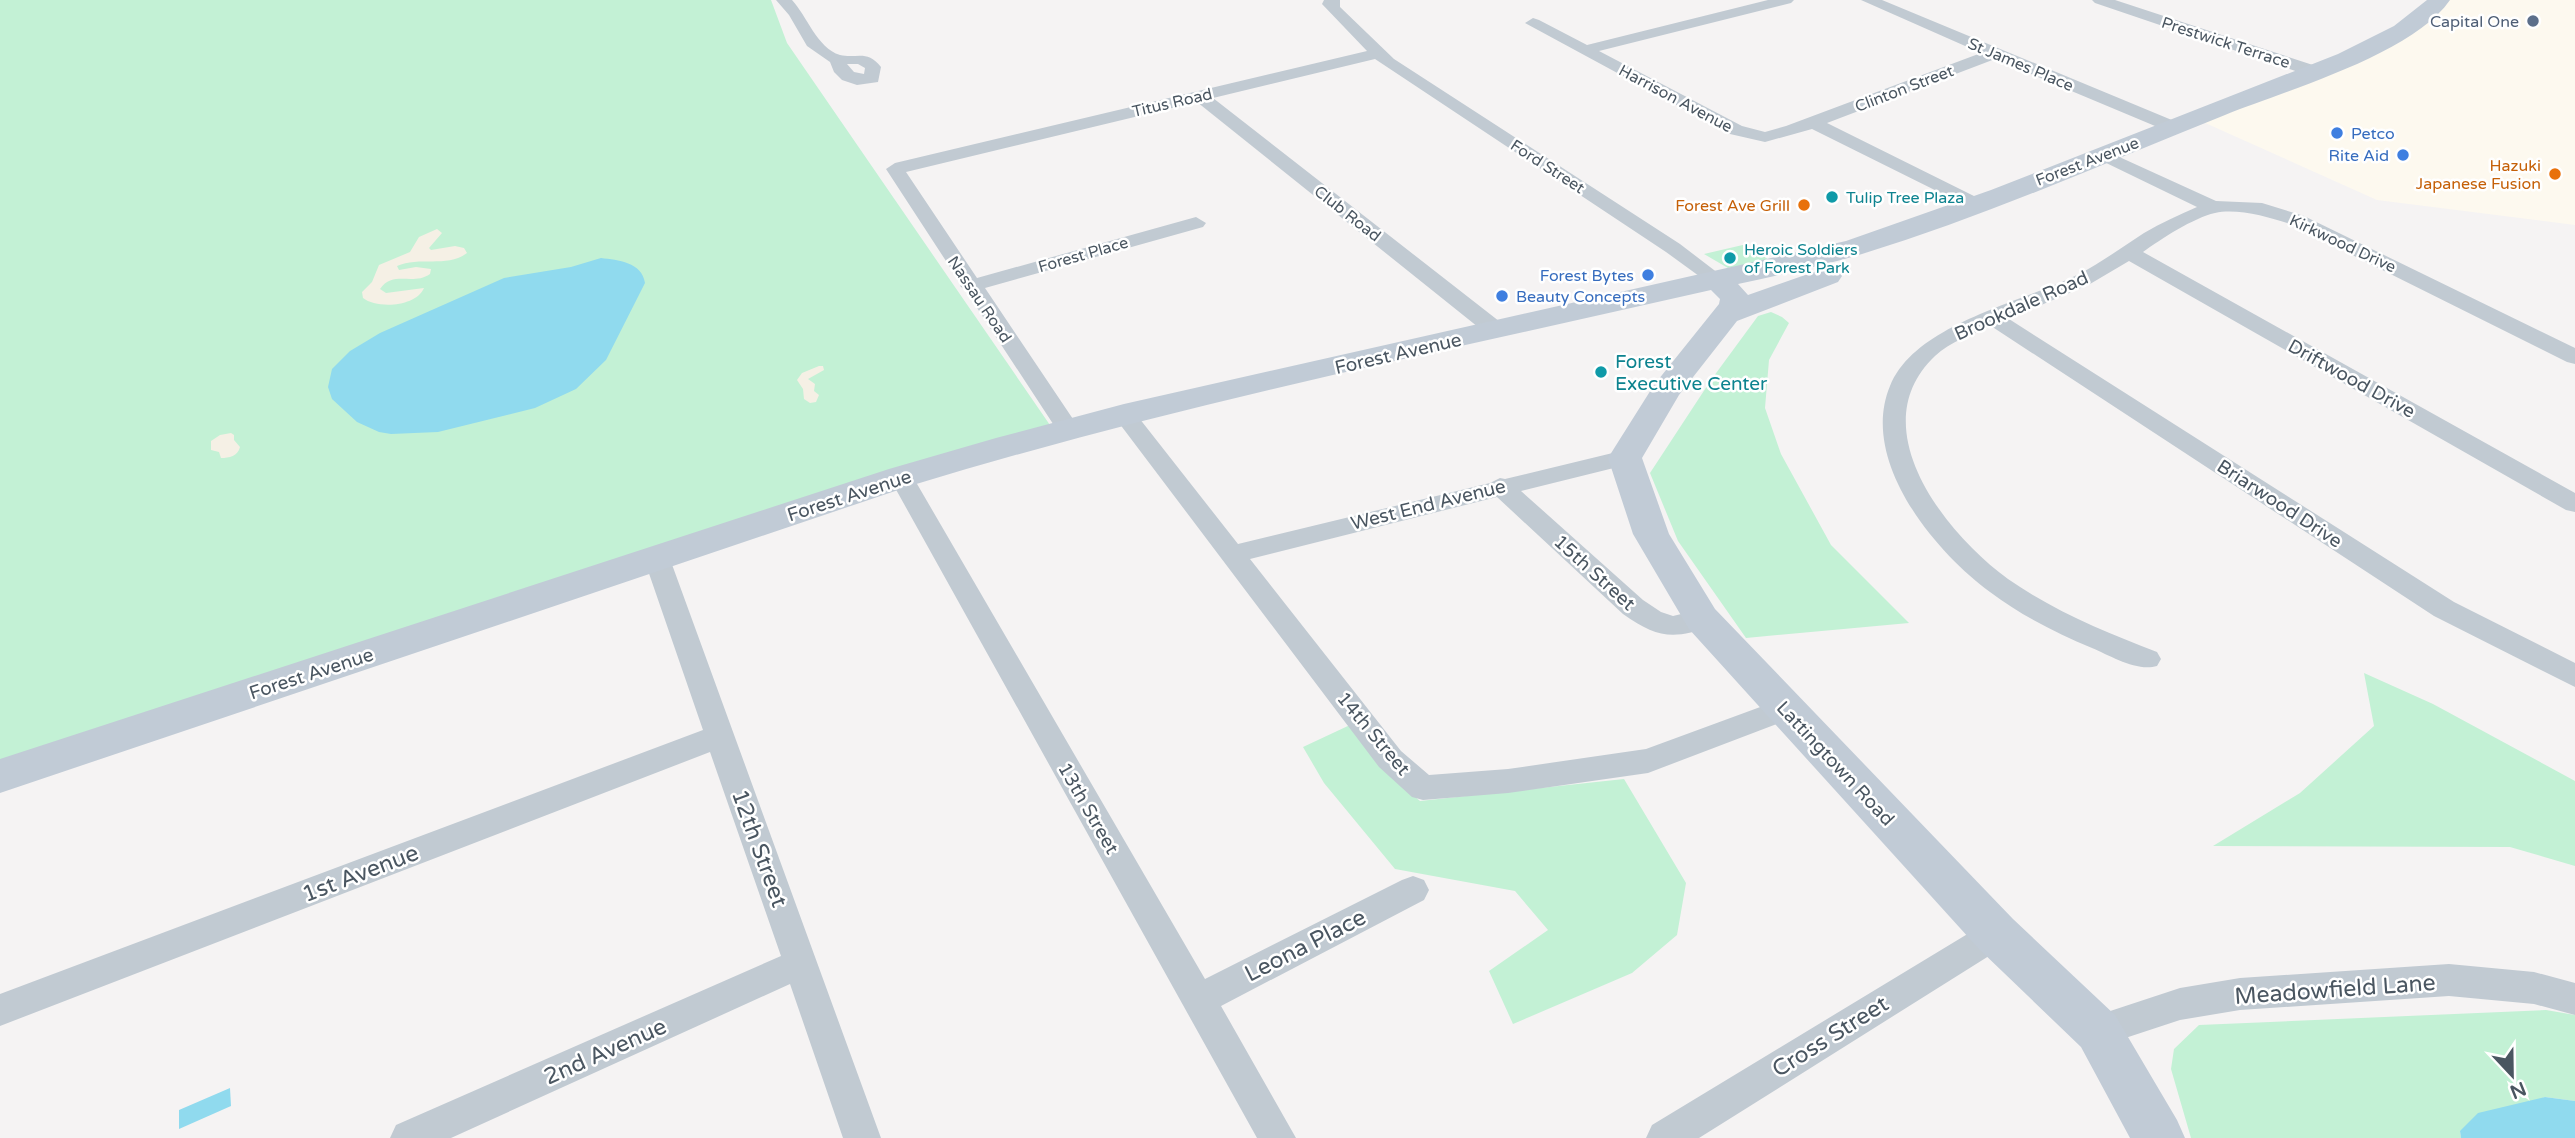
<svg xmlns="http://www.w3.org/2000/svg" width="2575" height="1138" viewBox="0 0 2575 1138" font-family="'Varela Round',sans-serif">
<rect width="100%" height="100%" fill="#f5f3f3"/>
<!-- commercial -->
<path fill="#fdf9ef" d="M 2439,0 L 2575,0 L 2575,225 L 2377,200 L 2194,118 L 2342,60 Z"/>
<!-- green -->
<path fill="#c3f1d5" d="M 0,0 L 771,0 L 787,43 L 1052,428 L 0,763 Z
M 1747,244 L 1769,260 L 1728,268 L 1704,254 Z
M 1771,312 L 1782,317 L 1789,323 L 1769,360 L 1765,408 L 1781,454 L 1831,545 L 1909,623 L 1746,638 L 1678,541 L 1650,473 L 1711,380 L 1758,316 Z
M 2364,673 L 2433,704 L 2575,781 L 2575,866 L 2510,847 L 2213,846 L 2300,793 L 2374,726 Z
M 1350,725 L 1382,769 L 1420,801 L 1624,779 L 1686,883 L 1677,935 L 1632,973 L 1513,1024 L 1489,971 L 1548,930 L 1515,891 L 1395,869 L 1324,783 L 1303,747 Z
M 2546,1010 L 2575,1015 L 2575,1101 L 2545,1097 L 2460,1131 L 2461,1138 L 2191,1138 L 2171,1069 L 2174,1049 L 2199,1025 Z"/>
<!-- sand -->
<path fill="#f5f0e5" d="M 437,229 L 442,233 L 429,248 L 431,250 L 455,246 L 464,248 L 467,253 C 448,268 419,256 397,266 L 399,270 L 416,267 L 431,269 L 430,274 C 413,286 393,270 380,289 L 386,293 L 424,288 C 416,307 377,309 363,298 L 362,292 L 372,282 L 379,265 L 410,252 L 419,237 Z
M 819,366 L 823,366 L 824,370 L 808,379 L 815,384 L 814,391 L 819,395 L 816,402 L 810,403 L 804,399 L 803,389 L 797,380 L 802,373 Z
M 231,433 L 234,435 L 234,440 L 240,447 C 238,456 229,458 221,458 L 219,452 L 211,450 L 211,441 L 220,435 Z"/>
<!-- water -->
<path fill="#90daee" d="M 601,258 C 618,260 642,262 645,283 L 606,360 L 576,389 L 535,408 L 438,432 L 391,434 L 379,432 L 357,422 L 332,399 L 328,387 L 332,369 L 350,351 L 380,333 L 504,278 L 571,267 Z
M 230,1088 L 231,1106 L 179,1129 L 179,1110 Z
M 2545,1097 L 2575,1101 L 2575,1138 L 2461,1138 L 2460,1131 L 2478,1113 Z"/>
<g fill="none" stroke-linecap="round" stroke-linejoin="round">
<!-- street -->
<path fill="#c1cad2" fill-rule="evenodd" d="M 776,0 L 792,0 C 807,16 817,48 840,55 C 857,59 867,49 881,67 L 878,82 L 857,85 L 842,80 L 834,72 L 830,62 L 807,46 L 789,15 ZM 847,64 L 858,64 L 865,68 L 864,74 L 854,72 Z
M 1324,0 L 1340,0 L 1340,7 L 1394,59 L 1680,244 L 1727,280 L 1724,284 L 1710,284 L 1666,252 L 1375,59 L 1213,98 L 1504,325 L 1507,330 L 1504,335 L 1488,335 L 1197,102 L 906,172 L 977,278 L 1196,217 L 1206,223 L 1203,227 L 985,288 L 1079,428 L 1075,433 L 1067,435 L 1059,433 L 966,291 L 960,286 L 961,284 L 886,169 L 895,163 L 1367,51 L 1322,4 Z
M 1768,0 L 1794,0 L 1791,3 L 1599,51 L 1742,126 L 1765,132 L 1786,126 L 1981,53 L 1861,0 L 1882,0 L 2179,123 L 2182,127 L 2173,132 L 2167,131 L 1995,59 L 1827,123 L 1982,200 L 1985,204 L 1982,208 L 1975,210 L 1812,129 L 1765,142 L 1730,134 L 1525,23 L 1533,18 L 1539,20 L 1587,45 Z
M 2092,0 L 2115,0 L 2319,67 L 2321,71 L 2313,76 L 2307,75 L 2095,3 Z
M 2104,150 L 2216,201 L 2262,203 L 2304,216 L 2575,348 L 2575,364 L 2567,362 L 2290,224 C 2269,217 2237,208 2215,213 C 2193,218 2161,239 2143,252 L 2575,493 L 2575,512 L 2566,510 L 2129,261 L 2090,284 L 2009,319 L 2454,602 L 2575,663 L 2575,687 L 2434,616 L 1991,326 C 1972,334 1950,342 1935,356 C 1860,427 1946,534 2008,579 C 2054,611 2105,632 2157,652 L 2161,659 L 2157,666 C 2137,672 2111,656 2092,648 C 2056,633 2022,616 1990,592 C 1934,551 1859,460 1890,386 C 1915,324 2020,303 2077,275 C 2101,263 2122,247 2144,233 C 2161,223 2179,215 2197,207 L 2098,159 L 2095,155 Z
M 1124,407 L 1132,409 L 1238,544 L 1490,483 L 1500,478 L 1505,479 L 1625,450 L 1634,453 L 1637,458 L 1634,463 L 1521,491 L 1643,600 L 1661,612 L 1673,616 L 1702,609 L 1712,612 L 1716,619 L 1712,626 C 1673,640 1657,638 1623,614 L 1497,497 L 1250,559 L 1401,751 L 1429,775 L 1508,769 L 1646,749 L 1785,698 L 1795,701 L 1799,709 L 1795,717 L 1648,773 L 1508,793 L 1423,800 L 1412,797 L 1379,767 L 1116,419 L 1112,414 L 1116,409 Z
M 901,469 L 910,471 L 913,477 L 1205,979 L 1402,880 L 1413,876 L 1424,880 L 1429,890 L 1424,900 L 1221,1006 L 1296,1138 L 1257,1138 L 889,477 L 892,471 Z
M 657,550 L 666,553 L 670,559 L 881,1138 L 843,1138 L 790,984 L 451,1138 L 390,1138 L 396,1125 L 781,956 L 710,752 L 0,1026 L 0,994 L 703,730 L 644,559 L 648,553 Z
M 1996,919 L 2008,924 L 2013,934 L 2008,944 L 1699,1138 L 1646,1138 L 1652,1125 L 1984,924 Z
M 2449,964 L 2534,972 L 2575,983 L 2575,1015 L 2534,1004 L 2449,996 L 2240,1010 L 2180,1020 L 2098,1047 L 2086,1043 L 2080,1031 L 2086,1019 L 2180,988 L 2240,978 Z"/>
<!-- secondary -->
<path fill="#c1cbd6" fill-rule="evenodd" d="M 2427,0 L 2450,0 C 2412,55 2286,90 2225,115 C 2105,163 1986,216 1862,254 C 1821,266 1780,275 1738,284 L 1748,295 L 1828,267 L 1838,270 L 1842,276 L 1838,282 L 1737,321 L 1679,395 L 1642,458 L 1669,534 L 1715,609 L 2013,919 L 2115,1015 L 2177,1120 L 2185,1138 L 2130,1138 L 2081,1047 L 1979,949 L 1689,629 L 1633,534 L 1608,458 L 1654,385 L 1719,304 L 1720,299 L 1711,290 C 1444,351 1175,405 913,485 L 0,793 L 0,759 L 889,469 L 996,438 L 1124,404 L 1846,241 L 1991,190 L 2338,54 L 2394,26 Z"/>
</g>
<!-- markers -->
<circle fill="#5c6f8a" stroke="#fff" stroke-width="2.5" cx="2533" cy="21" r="7"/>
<g fill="#3f7fe0" stroke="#fff" stroke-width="2.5">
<circle cx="2337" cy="133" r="7"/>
<circle cx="2403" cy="155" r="7"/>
<circle cx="1648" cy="275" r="7"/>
<circle cx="1502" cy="296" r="7"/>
</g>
<g fill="#e8710a" stroke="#fff" stroke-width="2.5">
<circle cx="2555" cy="174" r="7"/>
<circle cx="1804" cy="205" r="7"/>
</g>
<g fill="#0f9aa8" stroke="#fff" stroke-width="2.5">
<circle cx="1832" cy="197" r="7"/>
<circle cx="1730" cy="258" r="7"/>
<circle cx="1601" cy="372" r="7"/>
</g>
<g text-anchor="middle" stroke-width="5" stroke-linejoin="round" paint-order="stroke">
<!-- far-service labels -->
<g font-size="16" fill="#4e5e75" stroke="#fff" text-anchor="end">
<text x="2519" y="27">Capital One</text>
</g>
<!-- far-street labels -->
<g font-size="16" fill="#4a5661" stroke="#fff">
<text transform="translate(2226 42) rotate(18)" y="6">Prestwick Terrace</text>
<text transform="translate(2021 64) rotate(23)" y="6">St James Place</text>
<text transform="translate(1904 88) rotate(-21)" y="6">Clinton Street</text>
<text transform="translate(1676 98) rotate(28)" y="6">Harrison Avenue</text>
<text transform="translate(1172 102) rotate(-13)" y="6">Titus Road</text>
<text transform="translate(2087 161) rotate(-21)" y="6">Forest Avenue</text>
<text transform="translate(1548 166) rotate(33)" y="6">Ford Street</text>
<text transform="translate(1348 213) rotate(38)" y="6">Club Road</text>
<text transform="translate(2343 243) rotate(25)" y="6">Kirkwood Drive</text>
<text transform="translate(1083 254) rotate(-16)" y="6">Forest Place</text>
<text transform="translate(980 299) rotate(56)" y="6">Nassau Road</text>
</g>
<!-- far-shop labels -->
<g font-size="16" fill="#366cbe" stroke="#fff" text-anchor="start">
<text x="2351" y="139">Petco</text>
<text x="2389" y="161" text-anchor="end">Rite Aid</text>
<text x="1634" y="281" text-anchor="end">Forest Bytes</text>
<text x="1516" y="302">Beauty Concepts</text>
</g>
<!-- far-food labels -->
<g font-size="16" fill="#c56008" stroke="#fff" text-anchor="end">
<text x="2541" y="171">Hazuki<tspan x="2541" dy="18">Japanese Fusion</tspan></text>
<text x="1790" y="211">Forest Ave Grill</text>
</g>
<!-- far-culture labels -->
<g font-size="16" fill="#0d838f" stroke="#fff" text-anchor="start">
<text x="1846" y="203">Tulip Tree Plaza</text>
<text x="1744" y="255">Heroic Soldiers<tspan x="1744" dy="18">of Forest Park</tspan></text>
</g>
<!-- street labels -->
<g font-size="19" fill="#4a5661" stroke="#fff">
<text transform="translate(2021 305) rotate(-24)" y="7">Brookdale Road</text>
<text transform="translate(1398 353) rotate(-13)" y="7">Forest Avenue</text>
<text transform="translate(2352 378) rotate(29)" y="7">Driftwood Drive</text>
<text transform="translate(849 495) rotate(-18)" y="7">Forest Avenue</text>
<text transform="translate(2280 503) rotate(33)" y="7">Briarwood Drive</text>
<text transform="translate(1428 504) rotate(-14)" y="7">West End Avenue</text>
<text transform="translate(1595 572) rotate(42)" y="7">15th Street</text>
<text transform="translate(311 673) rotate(-18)" y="7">Forest Avenue</text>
<text transform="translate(1374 733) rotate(50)" y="7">14th Street</text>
<text transform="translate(1836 763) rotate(47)" y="7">Lattingtown Road</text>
<text transform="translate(1089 808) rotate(60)" y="7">13th Street</text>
</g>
<!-- culture labels -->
<g font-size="19" fill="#0d838f" stroke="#fff" text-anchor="start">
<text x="1615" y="368">Forest<tspan x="1615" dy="22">Executive Center</tspan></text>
</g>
<!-- near-street labels -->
<g font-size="23" fill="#4a5661" stroke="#fff">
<text transform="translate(760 848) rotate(70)" y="8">12th Street</text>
<text transform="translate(360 873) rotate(-21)" y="8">1st Avenue</text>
<text transform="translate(1305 945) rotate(-27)" y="8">Leona Place</text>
<text transform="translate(2335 989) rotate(-4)" y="8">Meadowfield Lane</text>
<text transform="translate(1830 1036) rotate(-32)" y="8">Cross Street</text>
<text transform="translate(605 1051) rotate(-24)" y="8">2nd Avenue</text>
</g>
</g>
<!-- north arrow -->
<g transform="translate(2512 1075) rotate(158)" stroke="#ffffff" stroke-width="5" paint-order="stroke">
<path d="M0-5L12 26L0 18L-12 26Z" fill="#4a5661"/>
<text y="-10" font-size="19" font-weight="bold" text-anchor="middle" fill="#4a5661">N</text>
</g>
</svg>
